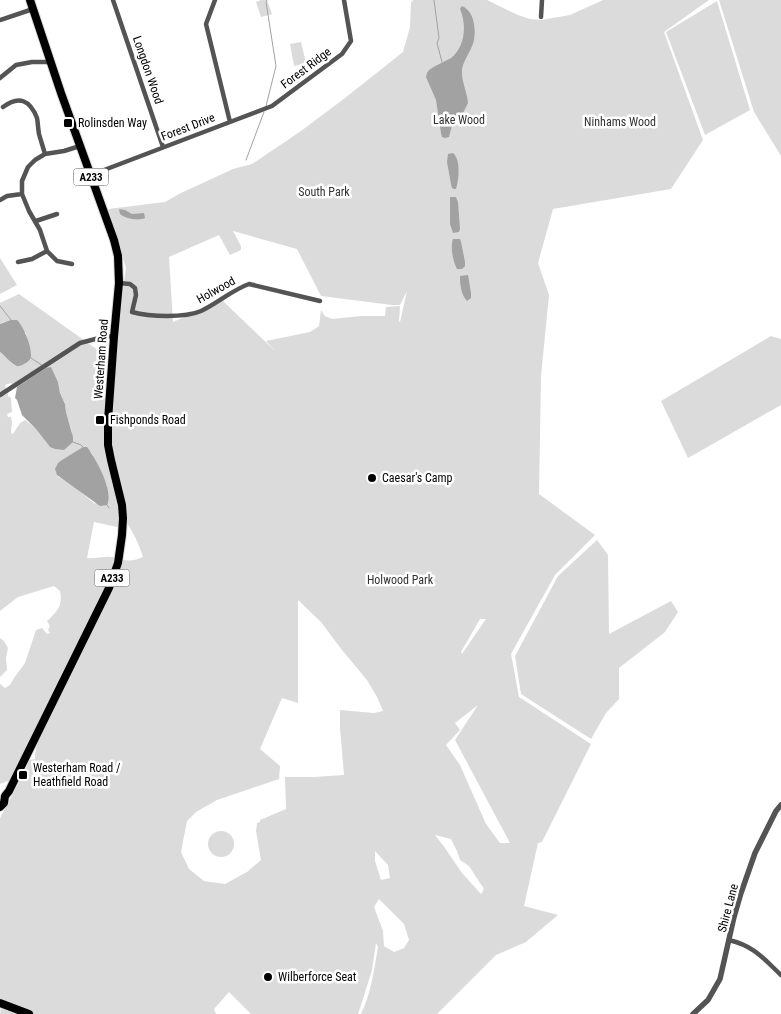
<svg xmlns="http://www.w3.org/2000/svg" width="781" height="1014" viewBox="0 0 781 1014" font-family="'Roboto Condensed',sans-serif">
<rect width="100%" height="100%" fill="#fff"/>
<!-- green -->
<path fill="#dbdbdb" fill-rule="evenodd" d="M 261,0 L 267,0 L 272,14 L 261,17 L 256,2 Z
M 413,0 L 487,0 L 518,15 L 530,19 L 541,20 L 570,15 L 603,0 L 709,0 L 664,32 L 703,140 L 671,189 L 553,209 L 538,263 L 549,295 L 541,376 L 539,494 L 595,535 L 555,575 L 511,654 L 519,697 L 591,744 L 542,842 L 538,843 L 524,906 L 558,915 L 526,942 L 496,955 L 437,1014 L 361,1014 C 371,993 374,970 378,947 L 376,943 L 372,970 L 361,1005 L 358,1014 L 251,1014 L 229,992 L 214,1009 L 216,1014 L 0,1014 L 2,1002 L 0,1000 L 0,818 L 25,771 L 29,760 L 35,759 C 35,739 49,719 58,701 L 51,696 L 36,731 L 11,780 L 0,784 L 0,638 L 4,641 L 8,648 L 6,658 L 7,670 L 0,677 L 0,684 L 5,688 L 10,685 L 14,678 L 25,663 L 36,630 L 42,628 L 47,634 L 50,633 L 48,630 L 50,626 L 47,621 C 57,611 63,607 60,591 L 54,586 L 18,597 L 0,611 L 0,397 L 8,393 L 8,396 L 11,398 L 12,412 L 7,414 L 8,417 L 11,417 C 13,424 11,426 11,433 L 13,434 L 20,423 L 25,420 L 36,429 L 50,447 L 72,432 L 66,412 L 65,404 L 60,393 L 58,382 L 51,368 L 46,368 L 44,364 L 12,385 L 11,383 L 5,385 L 6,389 L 0,393 L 0,352 L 14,365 L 19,366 L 31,358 L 26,333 L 4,322 L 0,324 L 0,303 L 19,294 L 112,360 L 126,268 L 108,209 L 165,202 L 181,193 L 233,169 L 252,164 L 301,131 L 345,98 L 403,52 L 410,27 L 411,3 ZM 233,231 L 297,249 L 321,296 L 392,305 L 400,305 L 407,291 L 400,322 L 399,321 L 400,306 L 386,307 L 385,316 L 361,316 L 332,319 L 325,316 L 321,310 L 319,326 L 310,332 L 266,341 L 275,351 L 222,300 L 173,322 L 169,257 L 219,235 L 230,255 L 241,250 L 241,246 ZM 91,452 L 102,473 L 107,486 L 95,504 L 72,485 L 57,476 ZM 94,522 L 117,527 L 127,523 C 134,534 139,544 143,557 C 129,563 126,560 112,557 C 104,556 95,559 87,558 ZM 298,600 L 321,622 L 342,650 L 367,680 L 377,697 L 383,711 L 374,713 L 340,710 L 340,728 L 344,775 L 314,777 L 285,777 L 286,809 L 260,820 L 260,822 L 257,823 L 256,831 L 261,860 L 247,872 L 225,884 L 204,881 L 189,869 L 181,852 L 187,821 L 196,812 L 217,800 L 279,779 L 280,766 L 260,749 L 282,698 L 298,703 ZM 480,619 L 486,619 L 462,654 L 461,652 ZM 478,705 L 455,740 L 510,843 L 500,843 L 486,824 L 460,765 L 446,745 L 460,730 L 455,723 ZM 435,835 L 451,839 L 457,851 L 460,860 L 469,866 L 484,889 L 481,894 L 462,873 L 445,848 ZM 375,851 L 388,865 L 390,878 L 381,880 L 375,861 ZM 379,899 L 404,924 L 409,940 L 404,948 L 394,952 L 384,946 L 383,931 L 374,907 Z
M 719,0 L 781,0 L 781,156 L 754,112 Z
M 717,1 L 750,110 L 705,135 L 666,32 Z
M 301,42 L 306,63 L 294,66 L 290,44 Z
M 0,258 L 17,285 L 0,294 Z
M 771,336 L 781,339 L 781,405 L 688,458 L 661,401 Z
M 597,540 L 608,555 L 609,634 L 671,601 L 678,612 L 665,632 L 619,668 L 619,699 L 606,713 L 591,739 L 521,694 L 515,656 L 558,576 Z
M208 844a13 13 0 1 1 26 0a13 13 0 1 1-26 0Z"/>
<!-- water -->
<path fill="#a2a2a2" d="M 462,6 C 474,11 476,28 474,40 C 472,50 464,59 462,69 C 461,81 467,91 468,103 L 462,115 L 452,125 L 449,137 L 445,138 L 442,137 L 441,133 L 436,100 L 426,77 L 427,73 L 429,70 C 436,65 444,62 451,58 C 465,47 467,25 460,9 Z
M 453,153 C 461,160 459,179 456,189 L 454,189 L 452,188 L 451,184 L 447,162 L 448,154 Z
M 450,197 L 456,197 L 458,202 L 460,229 L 459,232 L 453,233 L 450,224 Z
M 119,209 L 125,210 L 132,214 L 144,213 L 145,218 C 138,221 126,219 120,214 Z
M 453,239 L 460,239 L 461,242 L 465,262 L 465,266 L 462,269 L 457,269 C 453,261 450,248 453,239 Z
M 468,275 L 471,293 L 471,298 L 467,301 C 461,295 460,284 460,276 Z
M 11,320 L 17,320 C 24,327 32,347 31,357 C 30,361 26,363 22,365 C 19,366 18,367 15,365 C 12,364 3,354 0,352 L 0,324 Z
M 51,367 L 58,382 L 60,393 L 65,404 L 66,412 L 73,437 L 73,442 L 64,450 L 55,449 L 50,447 L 36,429 L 22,415 L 17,400 L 15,398 L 17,387 L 46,368 Z
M 83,447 L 87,447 C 96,459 114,490 107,505 L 100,506 L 57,475 L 55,469 L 58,463 L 62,460 Z"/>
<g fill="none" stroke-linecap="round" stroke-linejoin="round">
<!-- stream -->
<path stroke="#a2a2a2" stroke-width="1" d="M 434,0 L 439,38 L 437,43 L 442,62
M 266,106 L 276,66 L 266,2 L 267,0
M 246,160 L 264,112
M 0,306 L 11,320
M 31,358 L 46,368
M 73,442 L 81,445 L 83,447
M 107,505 L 109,508"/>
<!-- primary casing -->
<g stroke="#dbdbdb" stroke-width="10">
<path id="primary" d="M 0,807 L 4,803 L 5,796 L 9,791 L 109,588 L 118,563 L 122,535 L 123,518 L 122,505 L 111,460 L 108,445 L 108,420 L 114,337 L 119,283 L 118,256 L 114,240 L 61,93 L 30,0
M 0,1003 L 29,1014"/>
</g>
<!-- minor -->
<path stroke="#545454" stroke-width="4.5" d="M 113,0 L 163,147
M 541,17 L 542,0
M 0,20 L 33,9
M 0,78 L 16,65 L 32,62 L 51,62
M 3,107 C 19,95 30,100 37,118 C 38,123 38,129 39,134 C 41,141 43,147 45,154
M 230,122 L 272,106 L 342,54 L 351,41 L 344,0
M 91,175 L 230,122 L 206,24 L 215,0
M 0,200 L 7,196 L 22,194
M 36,221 L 57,214
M 18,262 L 32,259 L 47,251
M 72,264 L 57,261 L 47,251 L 40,230 L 29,211 L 22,194 L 22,181 L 28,167 L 35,160 L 45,154 L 64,151 L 80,146
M 119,283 L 130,284 L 135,288 L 136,295 L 132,312 C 150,317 185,318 201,311 C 218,303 232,290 249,284 L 320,301
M 0,395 L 80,343 L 107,336 L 114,337
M 729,940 C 754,946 763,958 781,975"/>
<!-- tertiary -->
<path stroke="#545454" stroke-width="5.5" d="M 693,1014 L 708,1000 L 720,979 L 734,917 L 741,893 L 755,853 L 776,811 L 781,805"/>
<!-- primary -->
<use href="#primary" stroke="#000" stroke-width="8"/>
</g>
<!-- markers -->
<g fill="#000" stroke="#fff" stroke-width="2">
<rect x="63" y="118" width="10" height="10" rx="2.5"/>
<rect x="95" y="415" width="10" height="10" rx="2.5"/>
<circle cx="372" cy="478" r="5"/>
<rect x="18" y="770" width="10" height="10" rx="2.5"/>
<circle cx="268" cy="977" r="5"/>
</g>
<g text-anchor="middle" stroke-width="5" stroke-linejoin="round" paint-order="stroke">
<!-- shield labels -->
<g fill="#fff" stroke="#4c4c4c" stroke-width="1">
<rect x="73.5" y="168.5" width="35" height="17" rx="4"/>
<rect x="94.5" y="569.5" width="35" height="17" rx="4"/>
</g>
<g font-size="11" font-weight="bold" fill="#000">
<text x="91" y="181">A233</text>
<text x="112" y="582">A233</text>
</g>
<!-- street labels -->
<g font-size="12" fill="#000" stroke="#fff">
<text transform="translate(306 68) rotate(-37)" y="4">Forest Ridge</text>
<text transform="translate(148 70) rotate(71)" y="4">Longdon Wood</text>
<text transform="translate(188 127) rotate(-21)" y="4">Forest Drive</text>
<text transform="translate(216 290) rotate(-29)" y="4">Holwood</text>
<text transform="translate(101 359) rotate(-86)" y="4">Westerham Road</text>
<text transform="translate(728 908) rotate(-75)" y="4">Shire Lane</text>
</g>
<!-- park labels -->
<g font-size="12" fill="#323232" stroke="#fff">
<text x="459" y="124">Lake Wood</text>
<text x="620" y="126">Ninhams Wood</text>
<text x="324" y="196">South Park</text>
<text x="400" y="584">Holwood Park</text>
</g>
<!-- poi labels -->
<g font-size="12" fill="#000" stroke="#fff" text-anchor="start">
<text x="78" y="127">Rolinsden Way</text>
<text x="110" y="424">Fishponds Road</text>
<text x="382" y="482">Caesar's Camp</text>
<text x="33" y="772">Westerham Road /<tspan x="33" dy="14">Heathfield Road</tspan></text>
<text x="278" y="981">Wilberforce Seat</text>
</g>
</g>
</svg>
